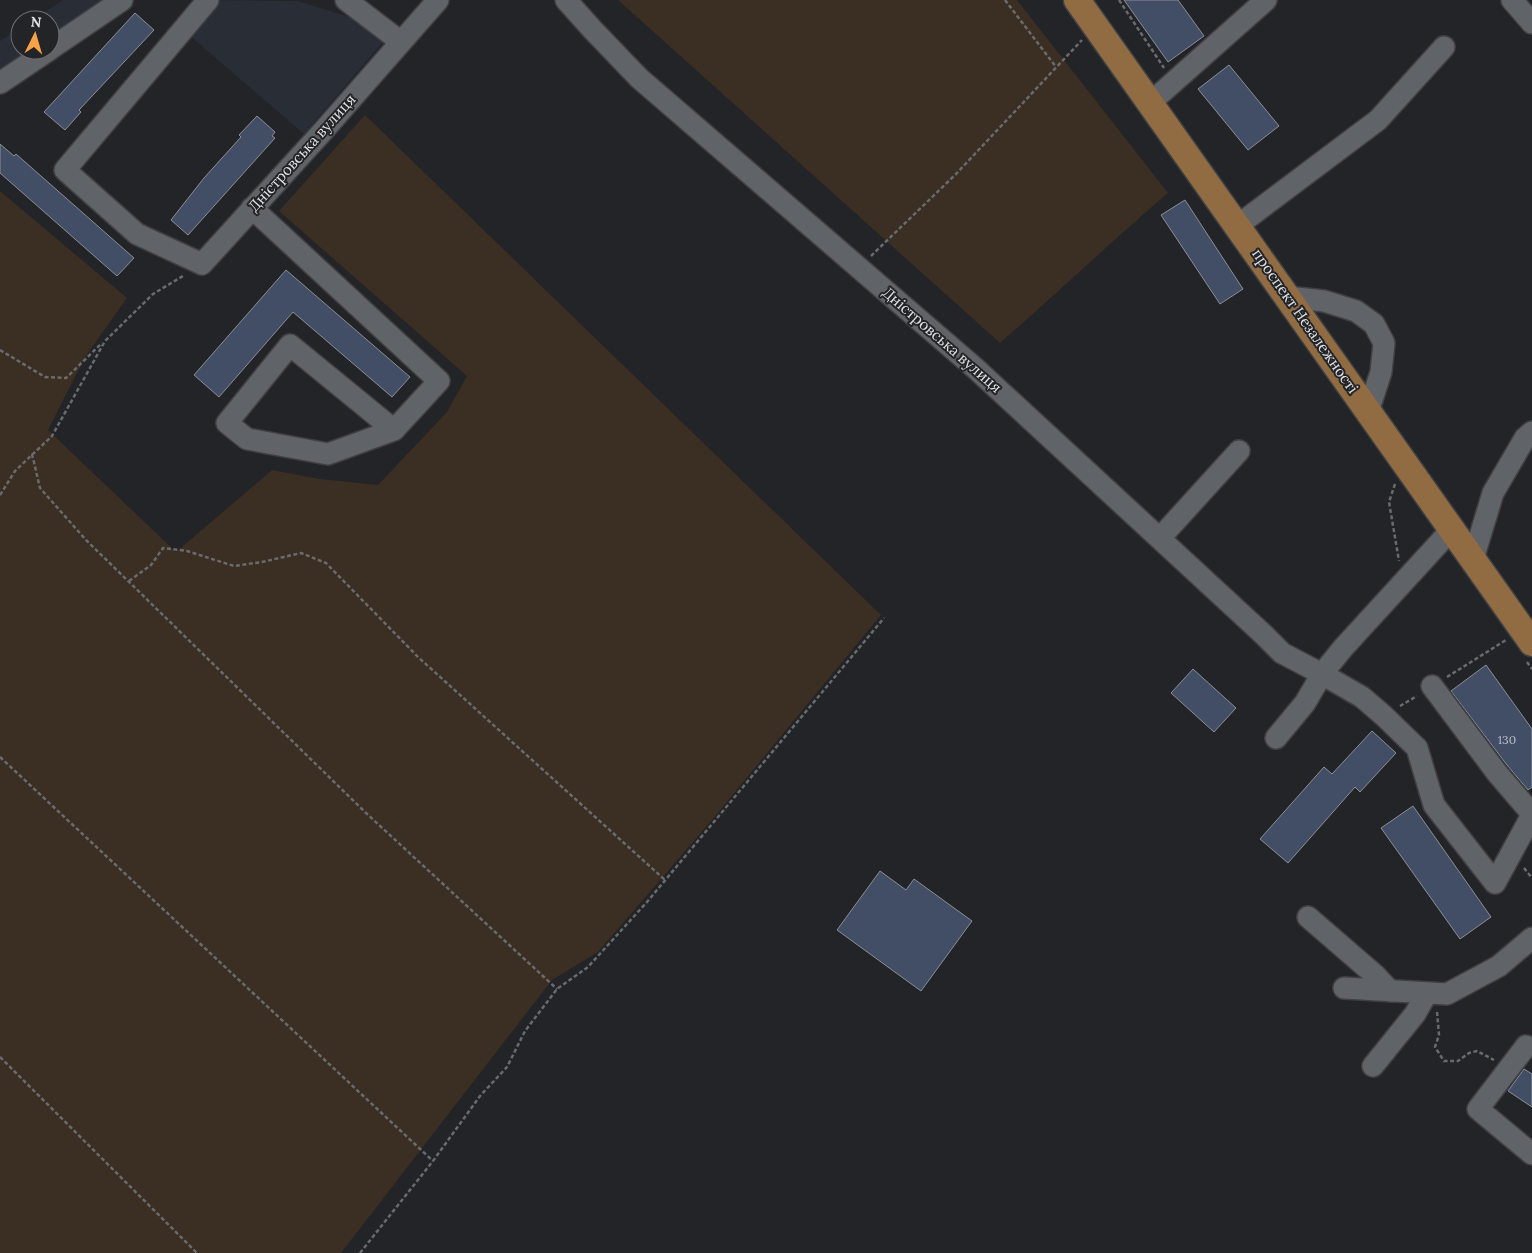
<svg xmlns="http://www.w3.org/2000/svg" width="1532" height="1253" viewBox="0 0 1532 1253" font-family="Lora,serif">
<rect width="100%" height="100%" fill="#222427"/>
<!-- built -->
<path fill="#282d36" d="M 63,0 L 110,0 L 50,39 L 50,20 L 32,20 Z
M 218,0 L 298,1 L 350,17 L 382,43 L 304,134 L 189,35 Z
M 20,28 L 20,50 L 34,50 L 0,72 L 0,41 Z"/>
<!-- green -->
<path fill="#3b2e22" d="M 618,0 L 1017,0 L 1168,193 C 1111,242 1057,293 1000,343 Z
M 365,115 L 881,615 L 712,820 L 598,952 L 552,980 L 341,1253 L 0,1253 L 0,191 L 127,298 L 85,357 L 48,430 L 176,552 L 272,470 L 320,479 L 378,485 L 447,412 L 467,376 L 279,211 Z"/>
<!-- building -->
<path fill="#424e65" stroke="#8c8f94" d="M 1124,0 L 1178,0 L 1204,36 L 1168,62 Z
M 135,13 L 154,30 L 79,110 L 81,112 L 65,130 L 44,112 Z
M 1229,65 L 1279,126 L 1248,150 L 1198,89 Z
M 257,116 L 275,132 L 272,136 L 275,138 L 188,235 L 171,220 L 204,178 L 241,137 L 239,135 Z
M 0,144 L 14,156 L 16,154 L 134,258 L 117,276 L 0,173 Z
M 1185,200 L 1243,289 L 1220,304 L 1161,215 Z
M 286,270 L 410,377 L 392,397 L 293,312 L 219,397 L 194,375 Z
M 1486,665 L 1532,729 L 1532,787 L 1528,790 L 1507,765 L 1451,691 Z
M 1193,669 L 1236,708 L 1214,732 L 1171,693 Z
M 1372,731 L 1396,753 L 1360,792 L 1355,787 L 1288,863 L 1260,839 L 1324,767 L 1332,774 Z
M 1413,806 L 1491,917 L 1460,939 L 1381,828 Z
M 880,871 L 906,890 L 914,879 L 972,921 L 921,991 L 837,930 Z
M 1524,1069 L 1532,1074 L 1532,1107 L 1508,1091 Z"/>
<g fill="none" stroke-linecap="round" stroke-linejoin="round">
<!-- minor casing -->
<g stroke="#3e4043" stroke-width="24">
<path id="minor" d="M 208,0 L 65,170 L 137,234 L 202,264 L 324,130 L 438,0
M 346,0 L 401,42
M 566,0 L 592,29 L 639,78 L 975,368 L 1263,634 L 1282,653 L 1322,674 L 1362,697 L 1384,716 L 1417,748 L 1434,805 L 1495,883 L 1532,815
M 1512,0 L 1532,23
M 50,49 L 122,0
M 0,83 L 49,50
M 1150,103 L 1266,0
M 252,208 L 439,381 L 394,430 L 328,454 L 247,439 L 227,423 L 290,345 L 394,430
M 1237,226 L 1378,120 L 1444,47
M 1287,297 L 1324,301 L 1356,311 L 1374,324 L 1384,343 L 1381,372 L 1368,412
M 1160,538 L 1239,451
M 1473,559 L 1493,493 L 1525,438 L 1532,432
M 1432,686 L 1497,773 L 1532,814
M 1276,738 L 1305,703 L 1322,674 L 1343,648 L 1452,529
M 1308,917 L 1375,975 L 1390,991
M 1344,988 L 1447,994 L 1499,966 L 1532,938
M 1526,1046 L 1478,1109 L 1532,1154
M 1373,1066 L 1415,1014 L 1427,993"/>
</g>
<!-- major casing -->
<g stroke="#3e4043" stroke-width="29">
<path id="major" d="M 1077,0 L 1532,643"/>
</g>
<!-- path -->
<path stroke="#696b6e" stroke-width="2.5" stroke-dasharray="4 2.5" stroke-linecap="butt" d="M 1005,0 L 1056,67
M 1119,0 L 1164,68
M 871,256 L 956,174 L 1082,40
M 0,350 L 45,377 L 66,378 L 102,343
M 32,454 L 40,488 L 86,540 L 366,813 L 557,989
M 1395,484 L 1389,502 L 1399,561
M 0,495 L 15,471 L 52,436 L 105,341 L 153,294 L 183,276
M 129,581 L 151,565 L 163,548 L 187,551 L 234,566 L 262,562 L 301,553 L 326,563 L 418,657 L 665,880
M 1527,662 L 1532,669
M 1447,677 L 1506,640
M 1400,706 L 1417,696
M 0,757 L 433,1161
M 1524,868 L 1532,878
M 1437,1012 L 1439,1035 L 1435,1047 L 1444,1061 L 1458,1061 L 1469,1053 L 1477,1051 L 1494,1060
M 0,1057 L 197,1253
M 360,1253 L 433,1161 L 480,1096 L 507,1067 L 525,1031 L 557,989 L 588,967 L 647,902 L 884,618"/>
<!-- minor -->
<use href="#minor" stroke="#606367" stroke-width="21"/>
<!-- major -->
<use href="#major" stroke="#916b41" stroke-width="26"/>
</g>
<g text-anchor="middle" stroke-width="4" stroke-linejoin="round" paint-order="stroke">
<!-- number labels -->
<g font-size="12" fill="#b8bcc4">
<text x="1507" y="744">130</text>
</g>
<!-- street labels -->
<g font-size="15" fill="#e0e1e4" stroke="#222427">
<text transform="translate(302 153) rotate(-48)" y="5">Дністровська вулиця</text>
<text transform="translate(1305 321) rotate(55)" y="5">проспект Незалежності</text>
<text transform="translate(942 340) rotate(41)" y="5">Дністровська вулиця</text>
</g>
</g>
<!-- north arrow -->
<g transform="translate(35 35) rotate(5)"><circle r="24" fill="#222427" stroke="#6e7073"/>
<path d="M0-4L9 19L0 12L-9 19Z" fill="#f6a248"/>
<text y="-8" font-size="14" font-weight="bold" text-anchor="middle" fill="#e0e1e4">N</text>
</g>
</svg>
